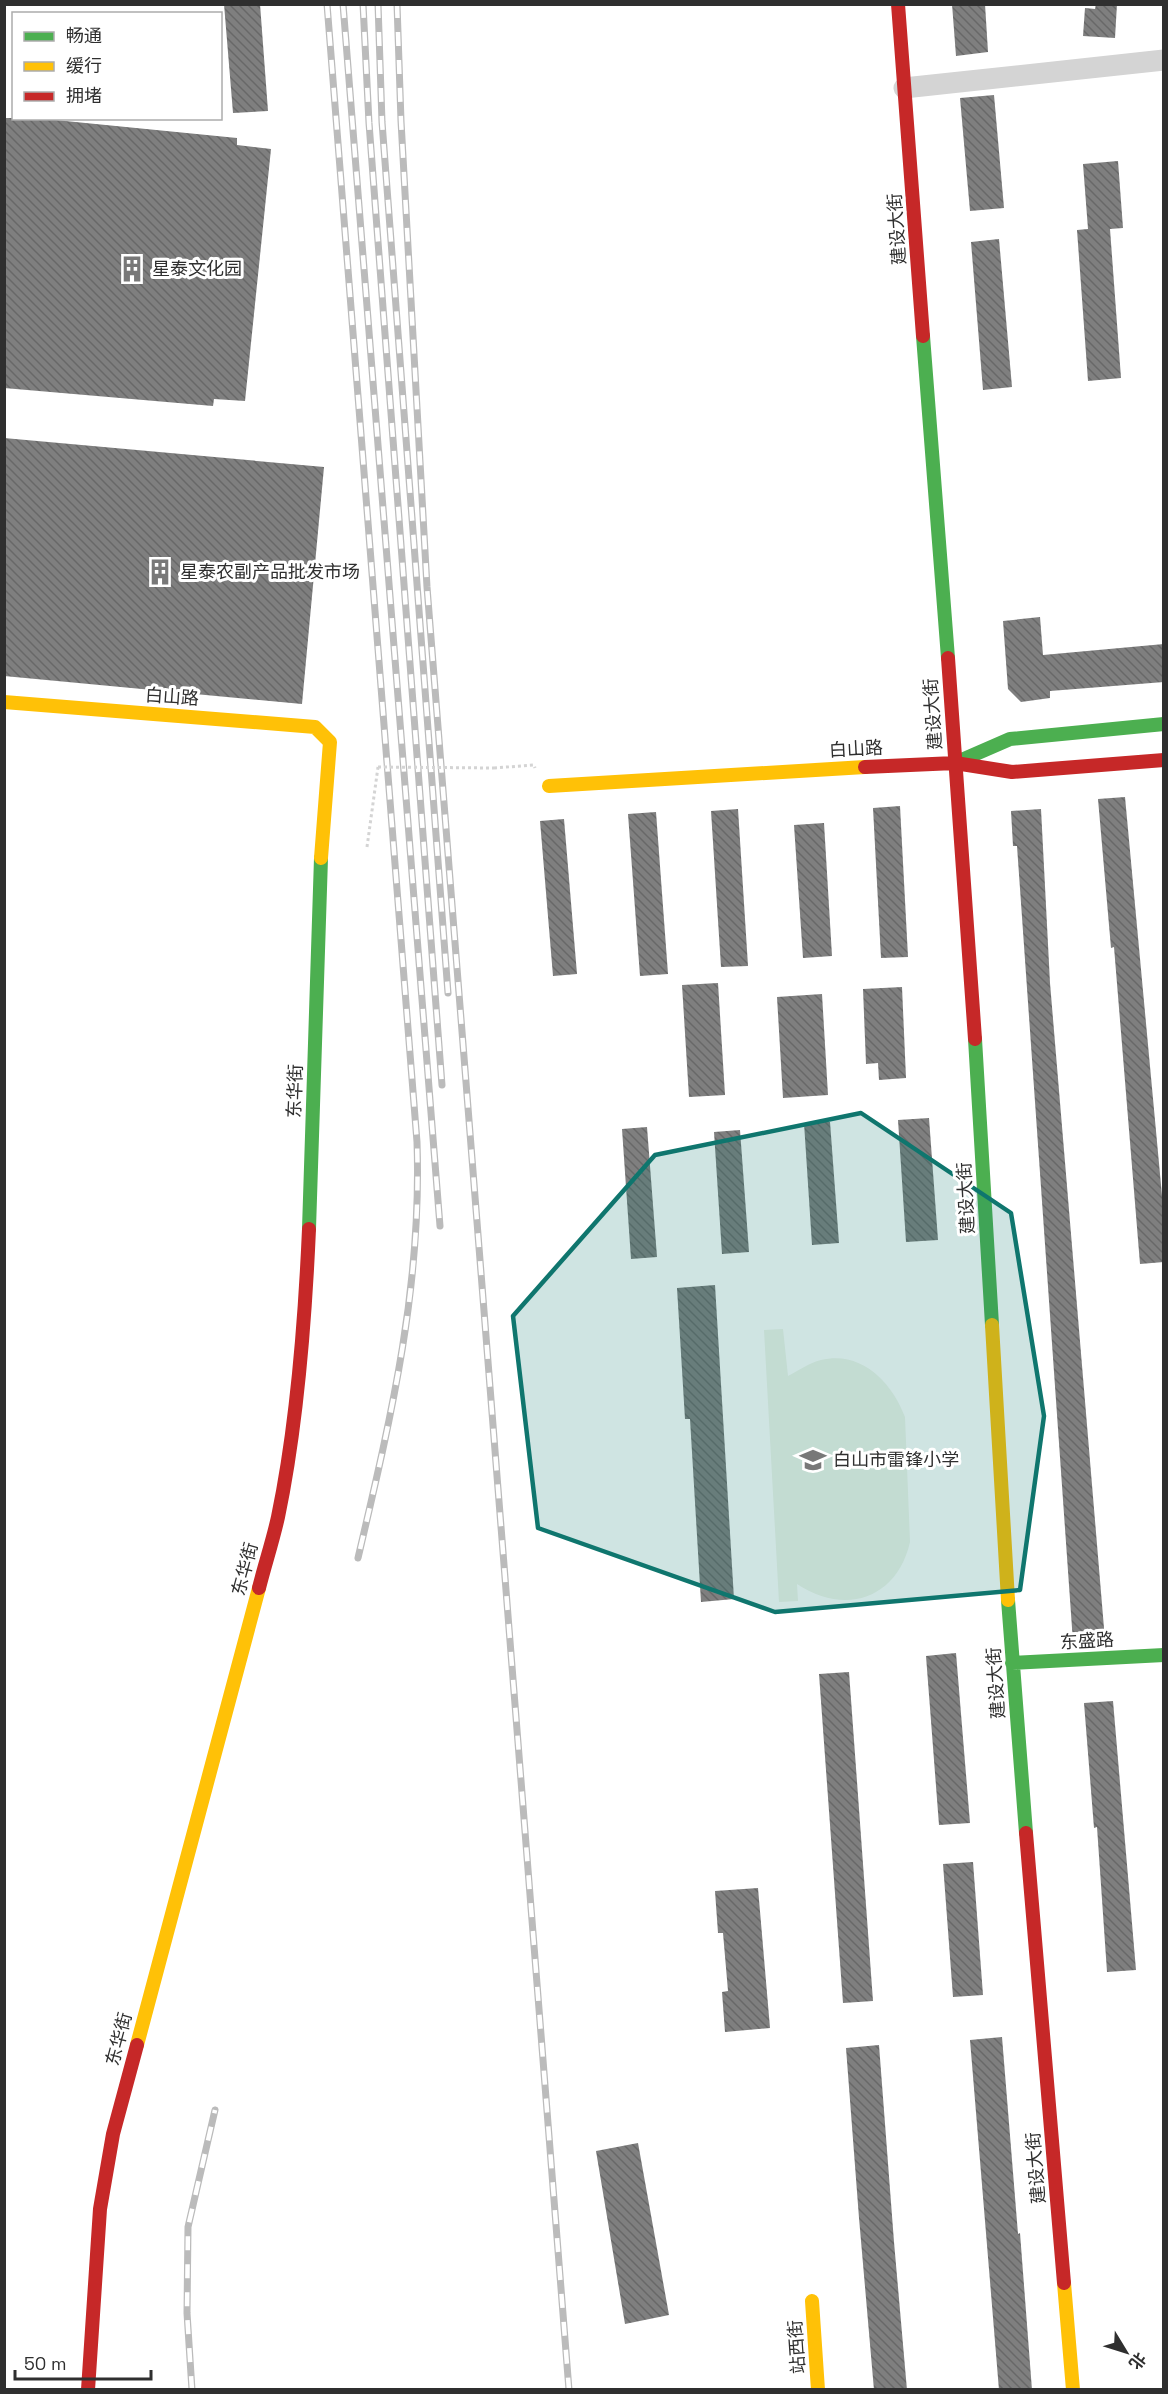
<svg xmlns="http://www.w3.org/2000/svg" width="1168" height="2394" viewBox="0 0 1168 2394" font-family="'Space Grotesk','Noto Sans SC',sans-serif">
<defs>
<pattern id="building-back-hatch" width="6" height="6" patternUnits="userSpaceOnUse" patternTransform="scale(1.5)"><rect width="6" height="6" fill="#7f7f7f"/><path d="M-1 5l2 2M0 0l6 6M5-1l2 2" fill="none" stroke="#686868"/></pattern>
</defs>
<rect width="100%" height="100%" fill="#fff"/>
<!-- green -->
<path fill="#f1f5ec" d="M 783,1329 L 788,1376 C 798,1371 809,1363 821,1360 C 861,1350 892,1382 905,1417 L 910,1542 C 897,1599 845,1616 797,1584 L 798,1601 L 779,1602 L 764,1330 Z"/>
<!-- building -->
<path fill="url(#building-back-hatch)" d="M 224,4 L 260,4 L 268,111 L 233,113 Z
M 952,4 L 985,4 L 988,52 L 956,56 Z
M 1096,4 L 1117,4 L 1115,38 L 1083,36 L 1085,8 L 1095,9 Z
M 994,95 L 1004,208 L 970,211 L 960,98 Z
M 4,118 L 35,118 L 237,138 L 237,145 L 271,149 L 245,401 L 214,399 L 213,406 L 4,388 Z
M 1118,161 L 1123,228 L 1110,229 L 1121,378 L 1088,381 L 1077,230 L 1088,229 L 1083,164 Z
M 999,239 L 1012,387 L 983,390 L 971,242 Z
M 4,438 L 324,467 L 302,704 L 4,676 Z
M 1040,617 L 1043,655 L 1164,644 L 1164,682 L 1050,691 L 1050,698 L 1021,702 L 1008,689 L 1003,621 Z
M 1125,797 L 1164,1217 L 1164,1262 L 1140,1264 L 1114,947 L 1111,948 L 1098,799 Z
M 900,806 L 908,957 L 881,958 L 873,808 Z
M 738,809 L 748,966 L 721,967 L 711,811 Z
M 1041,809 L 1050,983 L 1105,1640 L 1073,1642 L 1017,846 L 1013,846 L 1011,811 Z
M 656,812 L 668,974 L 640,976 L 628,814 Z
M 564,819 L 577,974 L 553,976 L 540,821 Z
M 824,823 L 832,956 L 803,958 L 794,825 Z
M 718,983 L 725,1095 L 689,1097 L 682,985 Z
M 902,987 L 906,1078 L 879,1080 L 878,1063 L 866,1064 L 863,989 Z
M 822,994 L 828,1095 L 783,1098 L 777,997 Z
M 929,1118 L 938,1240 L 906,1242 L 898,1120 Z
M 822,1122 L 830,1122 L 839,1243 L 812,1245 L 804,1123 Z
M 647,1127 L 657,1257 L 631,1259 L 622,1129 Z
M 740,1130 L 749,1252 L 722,1254 L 714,1132 Z
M 715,1285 L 734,1599 L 701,1602 L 690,1419 L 685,1419 L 677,1288 Z
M 956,1653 L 970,1823 L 939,1825 L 926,1656 Z
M 849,1672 L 873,2001 L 843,2003 L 819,1674 Z
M 1113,1701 L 1136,1970 L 1107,1972 L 1097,1827 L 1094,1828 L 1084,1703 Z
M 973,1862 L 983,1995 L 953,1997 L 943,1864 Z
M 758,1888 L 770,2028 L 725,2032 L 722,1992 L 728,1991 L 723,1933 L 718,1933 L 715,1891 Z
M 1002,2037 L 1018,2234 L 1020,2233 L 1032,2390 L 999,2390 L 970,2040 Z
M 879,2045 L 894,2242 L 907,2390 L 874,2390 L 859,2218 L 846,2048 Z
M 638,2143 L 669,2315 L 625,2324 L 596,2151 Z"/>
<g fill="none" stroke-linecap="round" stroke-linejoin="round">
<!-- path -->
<path stroke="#d4d4d4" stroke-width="3" stroke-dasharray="3 3" stroke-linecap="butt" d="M 494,768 L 534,765 L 535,768
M 367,847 L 378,767"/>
<!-- street -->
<path stroke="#d4d4d4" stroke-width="21" d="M 904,88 L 1164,60"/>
<!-- fast -->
<path stroke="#4caf50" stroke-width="14" d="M 923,336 L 948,658
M 955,763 L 1010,739 L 1164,724
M 975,1039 L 992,1325
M 309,1229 L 321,858
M 1008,1600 L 1026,1833
M 1012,1663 L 1164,1655"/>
<!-- slow -->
<path stroke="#ffc107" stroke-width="14" d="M 4,702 L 315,727 L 330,742 L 321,858
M 549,786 L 865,767
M 992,1325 L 1008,1600
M 137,2045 L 259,1588
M 1064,2283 L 1073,2390
M 812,2301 L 818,2390"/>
<!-- jam -->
<path stroke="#c62828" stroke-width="14" d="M 898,4 L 923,336
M 948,658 L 975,1039
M 865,767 L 955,763 L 1012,772 L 1164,760
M 259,1588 C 265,1564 273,1540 278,1517 C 297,1426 305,1321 309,1229
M 1026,1833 L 1064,2283
M 88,2390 L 100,2209 L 113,2134 L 137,2045"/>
<!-- rail casing -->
<g stroke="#bbb" stroke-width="7">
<path id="rail" d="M 327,4 L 417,1142 C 422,1288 391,1417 358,1558
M 343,4 L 440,1226
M 363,4 L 369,123 L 442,1085
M 378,4 L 382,122 L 448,993
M 397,4 L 401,121 L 427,587 L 569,2390
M 192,2390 L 187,2313 L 188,2227 L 215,2110"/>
</g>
<!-- rail -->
<use href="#rail" stroke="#fff" stroke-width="4.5" stroke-dasharray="14" stroke-linecap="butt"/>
<!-- path-bridge -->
<path stroke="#d4d4d4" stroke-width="3" stroke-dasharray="3 3" stroke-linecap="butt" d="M 378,767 L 494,768"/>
</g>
<!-- marked area -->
<path fill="#0f766e" fill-opacity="0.2" stroke="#0f766e" stroke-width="4.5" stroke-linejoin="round" d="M 861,1113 L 1011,1213 L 1044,1416 L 1020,1590 L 775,1612 L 538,1528 L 513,1316 L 655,1155 Z"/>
<!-- icons -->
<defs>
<g id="building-bare" transform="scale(2.07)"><path d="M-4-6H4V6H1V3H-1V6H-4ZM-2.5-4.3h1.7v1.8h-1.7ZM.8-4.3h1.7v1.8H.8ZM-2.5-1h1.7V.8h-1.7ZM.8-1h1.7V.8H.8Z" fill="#787878" stroke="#fff" stroke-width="2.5" paint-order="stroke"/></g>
<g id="school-bare" transform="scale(2.07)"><path d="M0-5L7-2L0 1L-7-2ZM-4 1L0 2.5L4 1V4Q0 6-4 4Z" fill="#787878" stroke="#fff" stroke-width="2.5" paint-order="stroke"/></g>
</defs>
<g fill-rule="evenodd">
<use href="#building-bare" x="132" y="269"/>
<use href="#building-bare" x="160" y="572"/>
<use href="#school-bare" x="813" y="1460"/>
</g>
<g text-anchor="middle" stroke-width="6" stroke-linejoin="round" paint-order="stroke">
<!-- street labels -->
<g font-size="18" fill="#2f2f2f" stroke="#fff">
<text transform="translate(897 229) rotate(-94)" y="6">建设大街</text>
<text transform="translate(172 697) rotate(4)" y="6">白山路</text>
<text transform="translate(933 714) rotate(-94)" y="6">建设大街</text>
<text transform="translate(856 749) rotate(-3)" y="6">白山路</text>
<text transform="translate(295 1091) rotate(-88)" y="6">东华街</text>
<text transform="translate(966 1198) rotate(-93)" y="6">建设大街</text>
<text transform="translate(245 1569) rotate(-75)" y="6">东华街</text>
<text transform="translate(1087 1641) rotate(-3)" y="6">东盛路</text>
<text transform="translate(996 1683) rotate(-94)" y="6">建设大街</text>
<text transform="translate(119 2039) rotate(-75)" y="6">东华街</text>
<text transform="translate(1036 2168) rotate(-95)" y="6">建设大街</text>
<text transform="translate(797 2347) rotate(-94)" y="6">站西街</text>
</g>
<!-- poi labels -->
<g font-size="18" fill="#2f2f2f" stroke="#fff" text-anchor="start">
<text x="152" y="275">星泰文化园</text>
<text x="180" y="578">星泰农副产品批发市场</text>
<text x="833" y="1466">白山市雷锋小学</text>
</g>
</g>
<!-- border -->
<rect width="1168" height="2394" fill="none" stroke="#2f2f2f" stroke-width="12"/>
<!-- legend -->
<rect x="12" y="12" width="210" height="108" fill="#ffffff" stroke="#acacac" stroke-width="1.5"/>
<rect x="24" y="32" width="30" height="9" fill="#4caf50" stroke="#acacac" stroke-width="1.5"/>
<text x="66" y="42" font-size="18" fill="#2f2f2f">畅通</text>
<rect x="24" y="62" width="30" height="9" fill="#ffc107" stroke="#acacac" stroke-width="1.5"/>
<text x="66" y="72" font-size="18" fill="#2f2f2f">缓行</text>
<rect x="24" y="92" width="30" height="9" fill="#c62828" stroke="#acacac" stroke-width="1.5"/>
<text x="66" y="102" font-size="18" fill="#2f2f2f">拥堵</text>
<!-- north arrow -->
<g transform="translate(1126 2352) rotate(128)" stroke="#ffffff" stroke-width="4.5" paint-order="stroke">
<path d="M0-4.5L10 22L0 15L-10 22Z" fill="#2f2f2f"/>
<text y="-9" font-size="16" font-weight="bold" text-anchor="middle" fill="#2f2f2f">北</text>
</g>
<!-- scale -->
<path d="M15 2370v9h136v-9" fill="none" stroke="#2f2f2f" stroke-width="3"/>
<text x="24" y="2370" font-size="18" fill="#2f2f2f" stroke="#ffffff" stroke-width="4.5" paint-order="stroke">50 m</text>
</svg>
